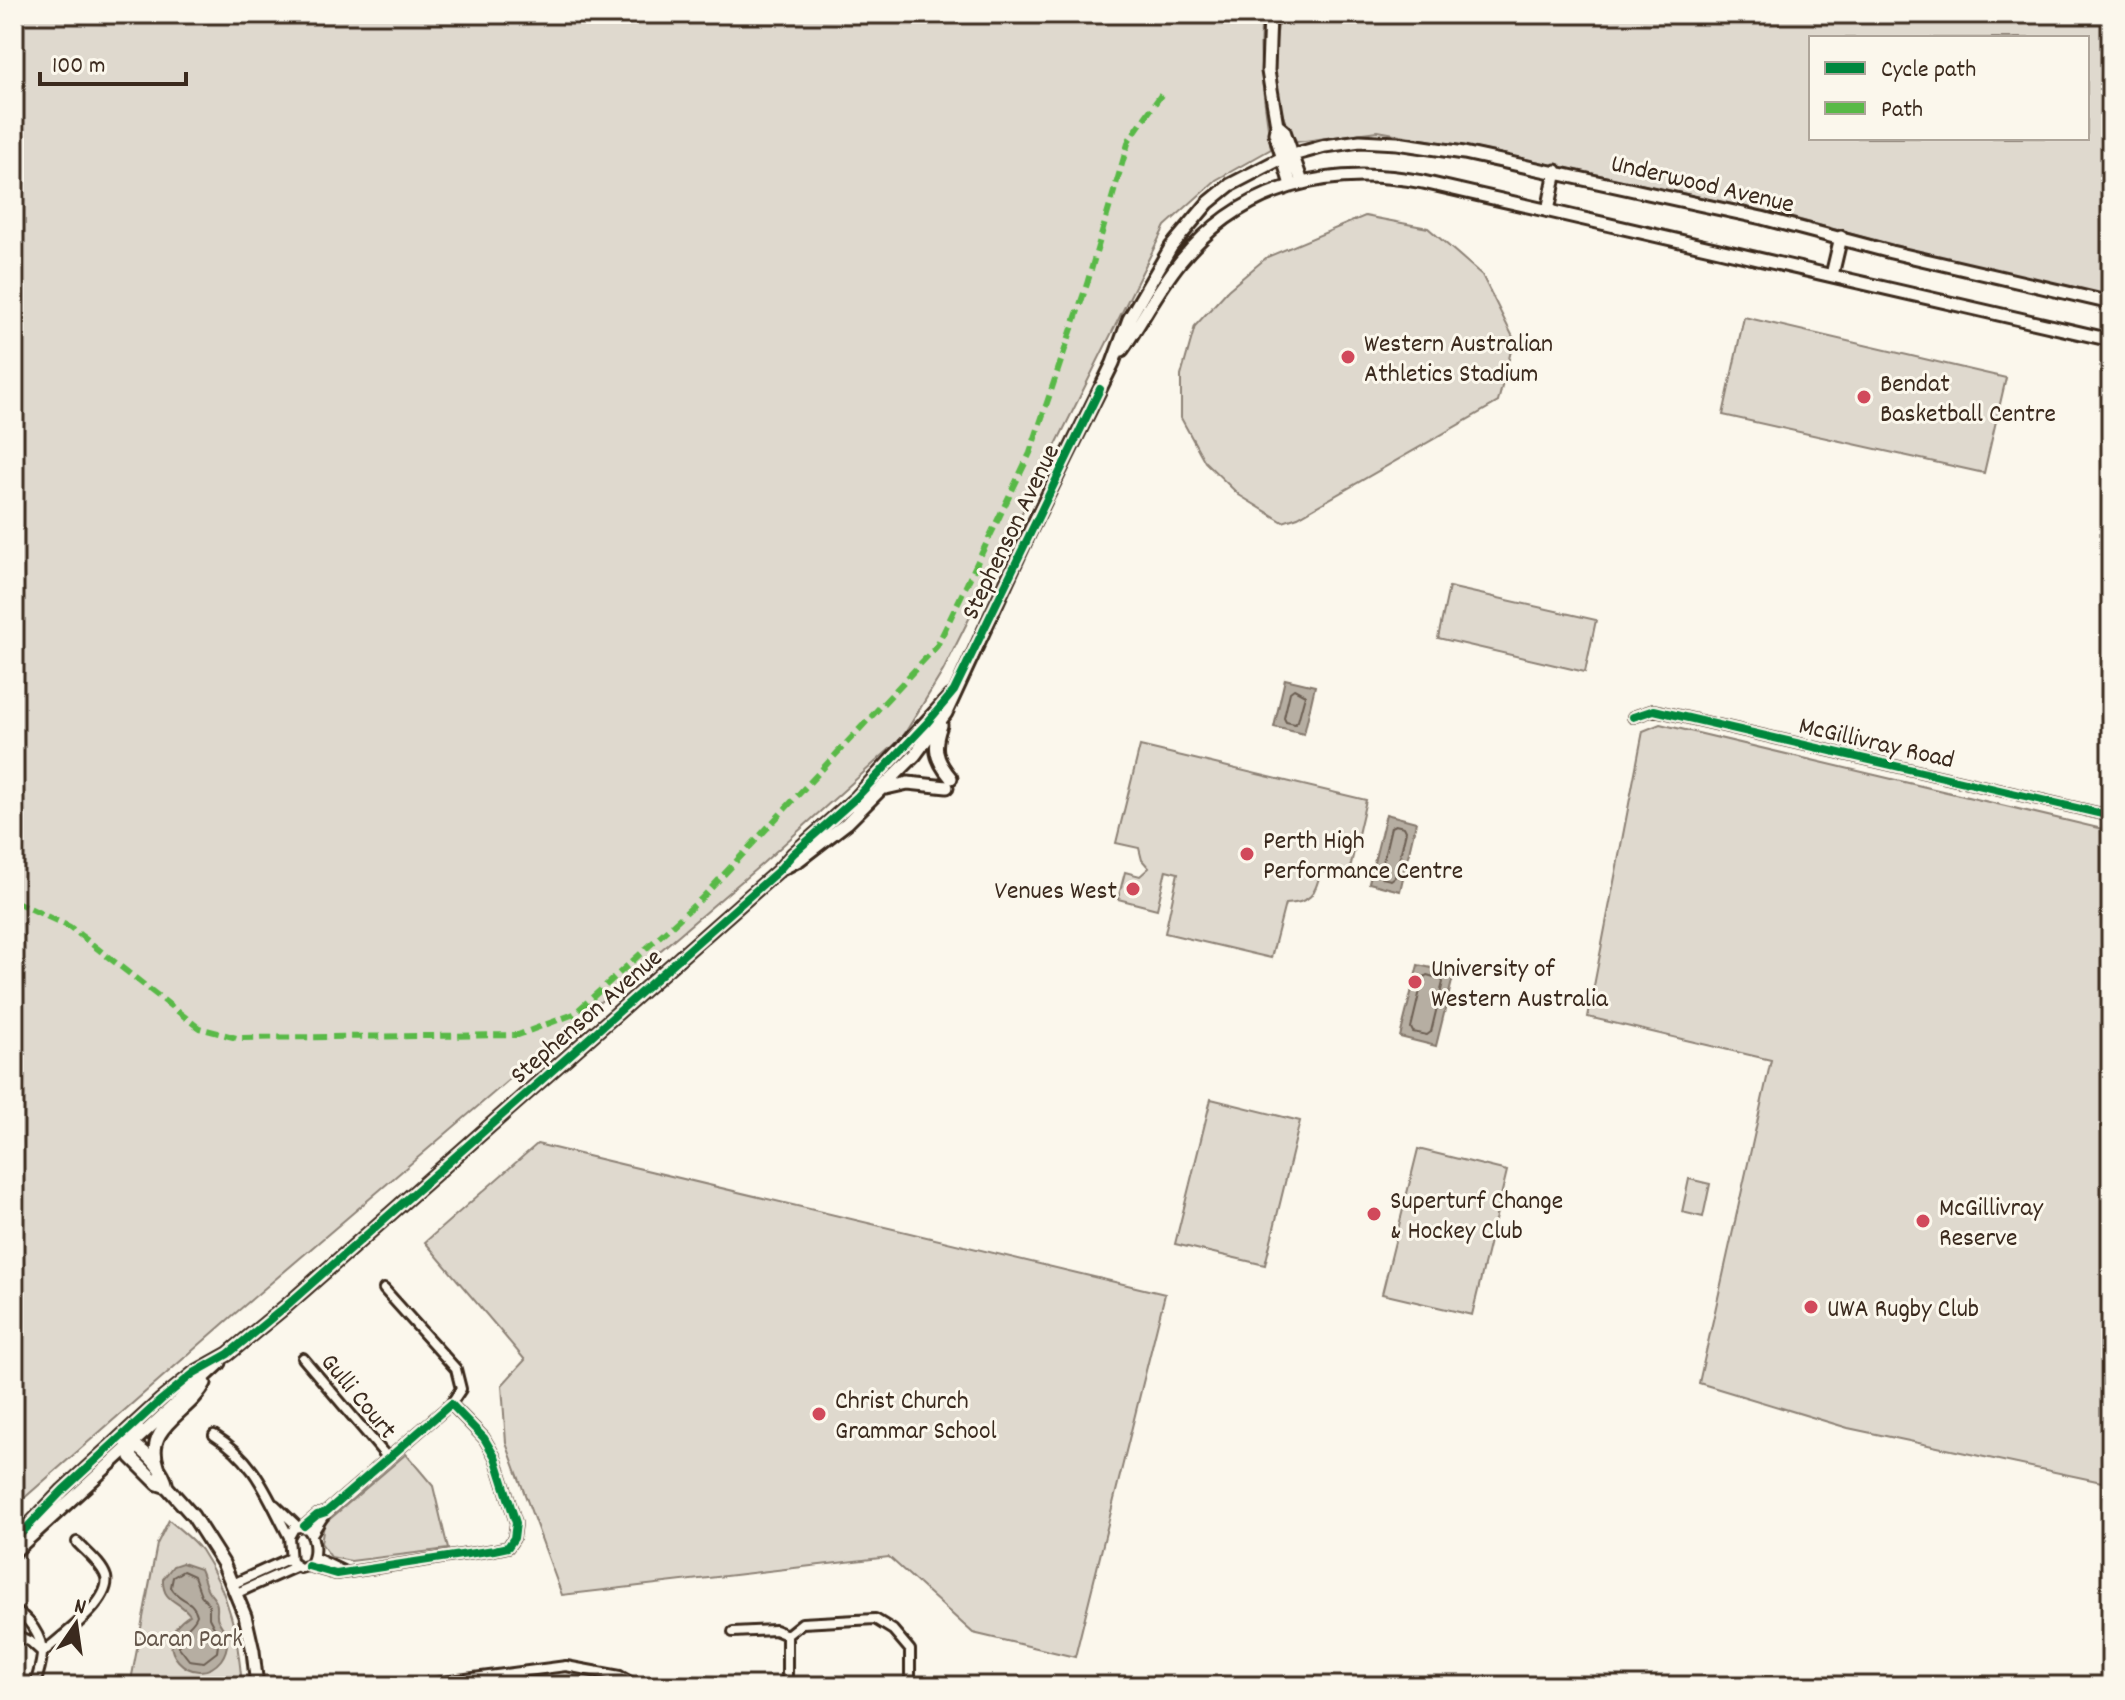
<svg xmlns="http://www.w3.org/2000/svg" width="2125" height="1700" viewBox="0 0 2125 1700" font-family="Dekko,sans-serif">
<rect width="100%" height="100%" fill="#fbf7ec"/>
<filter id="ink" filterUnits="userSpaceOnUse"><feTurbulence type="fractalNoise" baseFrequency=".0125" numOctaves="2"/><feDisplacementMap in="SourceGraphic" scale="16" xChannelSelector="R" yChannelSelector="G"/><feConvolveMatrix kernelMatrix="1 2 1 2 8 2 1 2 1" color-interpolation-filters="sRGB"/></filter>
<g filter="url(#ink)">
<!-- green -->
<path fill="#dfd9ce" stroke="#8d8276" stroke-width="2" fill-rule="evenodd" d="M 14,14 L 1262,14 C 1257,60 1265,104 1271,149 L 1216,180 L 1165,226 L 943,671 L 902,738 L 763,863 L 231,1317 L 14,1507 Z
M 1280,14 L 2111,14 L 2111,297 L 1921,253 L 1782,215 L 1484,150 L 1378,131 L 1297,142 C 1271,108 1272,55 1280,14 ZM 1811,38 L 2087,38 L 2087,138 L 1811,138 Z
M 1365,216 L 1428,228 L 1482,275 L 1514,339 L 1498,402 L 1298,517 L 1283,522 L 1239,495 L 1205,462 L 1181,418 L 1181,376 L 1195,326 L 1228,290 L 1267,257 Z
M 1744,317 L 2006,378 L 1984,473 L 1723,415 Z
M 1449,587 L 1596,620 L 1585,672 L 1438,638 Z
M 1660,724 L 2111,831 L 2111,1484 L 1848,1428 L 1699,1383 L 1771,1060 L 1588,1017 L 1643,731 Z
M 1140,746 L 1366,800 L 1348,877 L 1321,871 C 1314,895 1312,903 1285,904 L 1271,958 L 1165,933 L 1178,873 L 1166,870 L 1157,909 L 1118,899 L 1125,872 L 1140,876 L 1149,868 L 1142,860 L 1139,848 L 1116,843 Z
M 1211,1099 L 1300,1121 L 1265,1265 L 1175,1244 Z
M 537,1144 L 1165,1294 L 1075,1657 L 973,1633 L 889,1557 L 562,1595 L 506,1443 L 502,1385 L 525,1360 L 425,1242 Z
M 1418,1149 L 1507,1171 L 1472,1315 L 1382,1294 Z
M 1689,1179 L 1710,1184 L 1703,1217 L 1682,1212 Z
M 406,1454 L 433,1486 L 448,1549 L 351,1561 L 331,1557 L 321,1543 L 324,1524 Z
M 169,1520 C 180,1530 193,1539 201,1550 C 230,1594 238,1636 242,1686 L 130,1686 L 157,1544 Z"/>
<!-- water -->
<path fill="#b6aea2" stroke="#85796d" stroke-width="2" d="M 1285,679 L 1315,686 L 1304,734 L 1274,727 Z
M 1386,814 L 1416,822 L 1400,891 L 1369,883 Z
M 1418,965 L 1454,973 L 1436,1046 L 1400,1037 Z
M 182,1563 L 200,1569 C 204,1577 204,1585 209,1592 C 211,1595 215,1599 216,1602 C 219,1609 215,1614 218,1620 C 221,1626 225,1630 227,1637 C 228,1645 226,1653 221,1660 C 195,1693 143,1644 190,1615 C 180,1600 162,1603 163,1579 L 173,1566 Z"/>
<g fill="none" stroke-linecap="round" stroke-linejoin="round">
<!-- shore -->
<path stroke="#6c5f53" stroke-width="2" d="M 1294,689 L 1305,695 L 1298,721 L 1295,724 L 1286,722 L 1284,718 L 1290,692 Z
M 1395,825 L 1404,827 L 1406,831 L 1395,877 L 1391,880 L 1382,878 L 1380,874 L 1391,827 Z
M 1427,975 L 1441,979 L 1443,982 L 1431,1032 L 1427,1035 L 1413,1032 L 1411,1028 L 1423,978 Z
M 183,1571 L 194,1576 L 201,1595 L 209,1605 L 209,1618 L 219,1637 L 217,1652 L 204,1662 L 189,1660 L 179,1647 C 179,1627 192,1629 197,1615 C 193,1598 177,1601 171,1587 L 173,1577 Z"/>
<!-- street casing -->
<g stroke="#3b2a1e" stroke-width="14">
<path id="street" d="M 1633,717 L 1654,710 L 2111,816
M 384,1289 L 456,1369 L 461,1389 L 451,1404
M 303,1358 L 387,1457
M 214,1435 C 256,1461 267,1496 289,1537
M 275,1505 L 297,1526
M 304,1526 L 317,1515 L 326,1512 L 451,1404 L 484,1438 L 495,1457 L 516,1523 L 514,1538 L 508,1547 L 494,1550 L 336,1574 L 308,1566
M 304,1526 C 316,1534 317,1554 310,1565 L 300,1568 L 291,1562 L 289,1537 L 294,1528 Z
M 312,1534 L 326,1512
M 314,1557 L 345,1572
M 233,1584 L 290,1558
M 237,1593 L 295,1567
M 14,1611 C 29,1617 42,1637 42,1653 C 42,1664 37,1676 35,1686
M 733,1632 L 775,1630 L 787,1635 L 787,1686
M 14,1634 L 31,1642 L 42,1652
M 787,1635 L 802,1623 L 875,1619 L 893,1630 L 910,1650 L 910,1686
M 42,1653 C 60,1637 112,1602 106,1577 C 102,1564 86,1552 77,1542
M 412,1686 L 566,1666 L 620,1676 L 638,1686"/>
</g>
<!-- secondary casing -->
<g stroke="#3b2a1e" stroke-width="17">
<path id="secondary" d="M 1270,14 L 1268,71 L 1277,125 L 1275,133 L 1291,185
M 1277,125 L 1284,131 L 1302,182
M 1548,211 L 1556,171
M 1832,275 L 1841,237
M 1122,350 C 1142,321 1158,289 1180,262 C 1242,185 1329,164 1423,182 L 2111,340
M 941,725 C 933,747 935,759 951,778
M 886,788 L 908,783 L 947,787
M 778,871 L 799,860 L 847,823 L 915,755 L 946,713 L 1030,531 L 1113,363 L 1129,319 L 1171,247 L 1208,203 L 1230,185 L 1282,158 L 1325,146 L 1360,141 L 1397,143 L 1464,153 L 1762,218 L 1891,252 L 2111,303
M 138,1422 L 131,1457 L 158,1484 L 167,1487 L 193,1516 L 223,1563 L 245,1616 L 253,1651 L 257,1686
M 127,1444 L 132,1443 C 147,1453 164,1469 167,1487
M 158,1466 C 143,1426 190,1413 205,1383
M 14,1541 L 63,1490 L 161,1400 L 194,1373 L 228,1354 L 285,1307 L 778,871 L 793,854 L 857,797 L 950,696
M 14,1552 L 220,1363"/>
</g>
<!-- street -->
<use href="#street" stroke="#fbf7ec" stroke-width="8"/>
<!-- secondary -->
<use href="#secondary" stroke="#fbf7ec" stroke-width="11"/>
<!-- quiet -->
<path stroke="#58b947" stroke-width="6" stroke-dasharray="12 6" stroke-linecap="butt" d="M 14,901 L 70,927 L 199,1028 L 237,1038 L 518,1035 L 574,1014 L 701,899 L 937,646 L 1030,453 L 1087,284 L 1129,140 L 1161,95"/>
<!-- cycleway casing -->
<g stroke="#fbf7ec" stroke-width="13">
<path id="cycleway" d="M 1633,717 L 1654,710 L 2111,816
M 304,1526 L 317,1515 L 326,1512 L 451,1404 L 484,1438 L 495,1457 L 516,1523 L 514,1538 L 508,1547 L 494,1550 L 336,1574 L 308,1566
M 14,1541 L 63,1490 L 161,1400 L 194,1373 L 228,1354 L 285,1307 L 778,871 L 793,854 L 857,797 L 927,723 L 954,691 L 1100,389"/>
</g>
<!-- cycleway -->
<use href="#cycleway" stroke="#00873e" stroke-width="8"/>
</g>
</g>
<!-- markers -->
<g fill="#d1495b" stroke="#fbf7ec" stroke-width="3">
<circle cx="1348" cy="357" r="8"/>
<circle cx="1864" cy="397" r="8"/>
<circle cx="1247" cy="854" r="8"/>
<circle cx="1133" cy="889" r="8"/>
<circle cx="1415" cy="982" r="8"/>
<circle cx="1374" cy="1214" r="8"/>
<circle cx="1923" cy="1221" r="8"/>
<circle cx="1811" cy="1307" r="8"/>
<circle cx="819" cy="1414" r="8"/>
</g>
<g text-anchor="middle" stroke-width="6" stroke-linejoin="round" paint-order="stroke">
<!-- street labels -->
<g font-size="26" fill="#3b2a1e" stroke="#fbf7ec">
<text transform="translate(1703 182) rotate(13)" y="9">Underwood Avenue</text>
<text transform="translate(1009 531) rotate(-64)" y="9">Stephenson Avenue</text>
<text transform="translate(1877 741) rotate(13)" y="9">McGillivray Road</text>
<text transform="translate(585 1015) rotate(-41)" y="9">Stephenson Avenue</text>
<text transform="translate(360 1395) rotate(50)" y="9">Gulli Court</text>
</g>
<!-- poi labels -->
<g font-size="26" fill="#3b2a1e" stroke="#fbf7ec" text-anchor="start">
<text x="1364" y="351">Western Australian<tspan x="1364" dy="30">Athletics Stadium</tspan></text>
<text x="1880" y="391">Bendat<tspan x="1880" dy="30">Basketball Centre</tspan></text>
<text x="1263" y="848">Perth High<tspan x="1263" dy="30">Performance Centre</tspan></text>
<text x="1117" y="898" text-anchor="end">Venues West</text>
<text x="1431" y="976">University of<tspan x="1431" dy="30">Western Australia</tspan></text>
<text x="1390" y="1208">Superturf Change<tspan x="1390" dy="30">&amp; Hockey Club</tspan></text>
<text x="1939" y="1215">McGillivray<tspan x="1939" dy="30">Reserve</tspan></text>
<text x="1827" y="1316">UWA Rugby Club</text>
<text x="835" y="1408">Christ Church<tspan x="835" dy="30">Grammar School</tspan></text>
</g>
<!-- park labels -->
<g font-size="26" fill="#64564a" stroke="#fbf7ec">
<text x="188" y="1646">Daran Park</text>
</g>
</g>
<!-- margin -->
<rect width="2125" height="1700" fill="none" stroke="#fbf7ec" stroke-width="48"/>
<rect x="24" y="24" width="2077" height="1652" fill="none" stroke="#3b2a1e" stroke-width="3" filter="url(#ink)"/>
<!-- legend -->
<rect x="1809" y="36" width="280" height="104" fill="#fbf7ec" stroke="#aea59a" stroke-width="2"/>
<rect x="1825" y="62" width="40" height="12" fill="#00873e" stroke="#aea59a" stroke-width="2"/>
<text x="1881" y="76" font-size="24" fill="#3b2a1e">Cycle path</text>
<rect x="1825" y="102" width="40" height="12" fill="#58b947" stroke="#aea59a" stroke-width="2"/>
<text x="1881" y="116" font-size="24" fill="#3b2a1e">Path</text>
<!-- north arrow -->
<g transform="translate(76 1624) rotate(13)" stroke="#fbf7ec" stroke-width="6" paint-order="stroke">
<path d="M0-6L14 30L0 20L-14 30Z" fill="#3b2a1e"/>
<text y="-12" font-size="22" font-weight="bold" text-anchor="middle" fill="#3b2a1e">N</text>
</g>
<!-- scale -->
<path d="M40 72v12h146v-12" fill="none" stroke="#3b2a1e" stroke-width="4"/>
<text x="52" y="72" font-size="24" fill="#3b2a1e" stroke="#fbf7ec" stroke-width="6" paint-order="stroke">100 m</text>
</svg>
